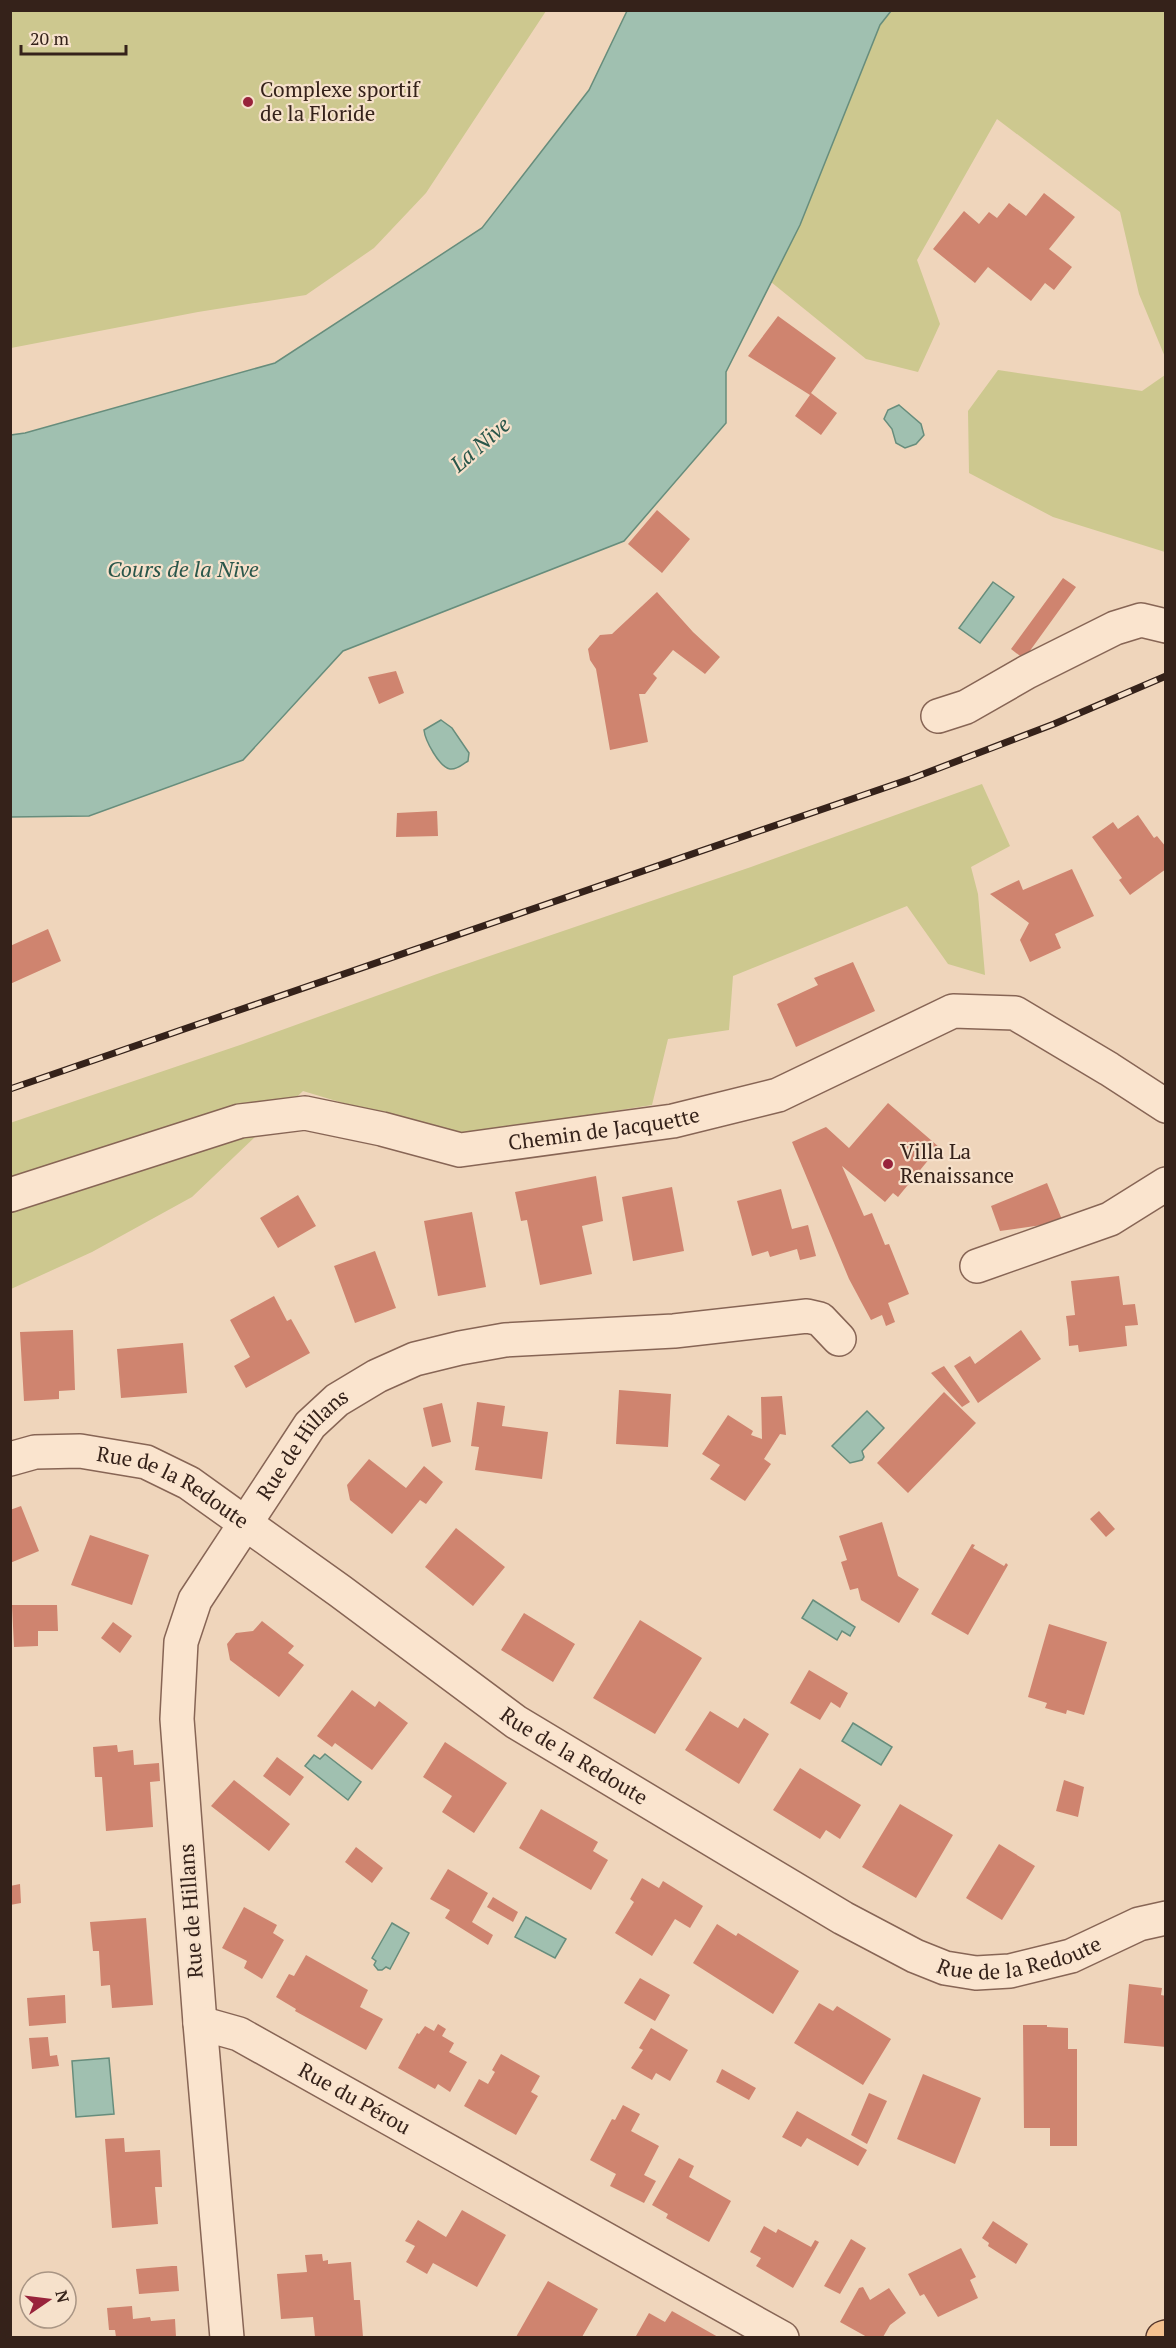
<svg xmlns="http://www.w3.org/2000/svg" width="1176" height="2348" viewBox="0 0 1176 2348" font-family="'PT Serif',serif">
<rect width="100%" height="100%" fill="#efd5bb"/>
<!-- green -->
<path fill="#cdc88f" d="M 10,11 L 11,10 L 546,11 L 426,193 L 374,248 L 306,295 L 198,312 L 11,348 Z
M 891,11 L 1165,11 L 1165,357 L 1139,294 L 1120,212 L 997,119 L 917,260 L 940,324 L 918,372 L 866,359 L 771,282 L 800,225 L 880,25 Z
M 998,370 L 1142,391 L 1165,375 L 1165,552 L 1053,517 L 969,473 L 968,411 Z
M 982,784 L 1010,846 L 971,867 L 978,894 L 985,975 L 948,964 L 907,906 L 733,976 L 729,1030 L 668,1039 L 652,1105 L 453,1136 L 303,1091 L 192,1197 L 92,1252 L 11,1289 L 10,1123 L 243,1044 L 437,974 L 751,867 Z"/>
<!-- water -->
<path fill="#a0c0b0" stroke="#678d7c" stroke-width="1.5" d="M 627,11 L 891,11 L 880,25 L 800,225 L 726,372 L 726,423 L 624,541 L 343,651 L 243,760 L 89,816 L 11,817 L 11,435 L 25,433 L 275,363 L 482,228 L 589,90 Z
M 899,405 L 921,424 L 924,435 L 916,444 L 905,448 L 896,443 L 892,429 L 884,419 L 888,410 Z
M 993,582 L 1014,597 L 980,643 L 959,628 Z
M 441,720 L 452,728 L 469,753 L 468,761 C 463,764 457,770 450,769 C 439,767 425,740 424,730 Z
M 867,1411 L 884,1428 L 862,1451 L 864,1457 L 862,1460 L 850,1463 L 832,1446 Z
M 813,1600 L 855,1627 L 850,1636 L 842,1631 L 837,1640 L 802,1618 Z
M 853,1723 L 892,1747 L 881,1765 L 842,1741 Z
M 325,1754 L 361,1782 L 348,1800 L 305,1766 L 314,1755 L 320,1759 Z
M 526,1917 L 566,1939 L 555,1958 L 515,1937 Z
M 392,1923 L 409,1933 L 390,1969 L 386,1967 L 382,1970 L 378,1970 L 374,1965 L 376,1961 L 372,1958 Z
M 109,2058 L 114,2114 L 76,2117 L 72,2061 Z"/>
<!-- building -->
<path fill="#cf846f" d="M 1044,193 L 1075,217 L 1049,249 L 1072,267 L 1054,290 L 1045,283 L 1031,301 L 988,267 L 975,283 L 933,249 L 964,211 L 979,224 L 989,212 L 997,218 L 1009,203 L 1026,216 Z
M 778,316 L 836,358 L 811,393 L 837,413 L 821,435 L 795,416 L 810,395 L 748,356 Z
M 657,510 L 690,539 L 662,573 L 628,544 Z
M 1063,578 L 1076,587 L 1024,659 L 1011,649 Z
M 657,592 L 693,632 L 720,657 L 705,674 L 673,650 L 653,674 L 657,678 L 645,694 L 639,694 L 648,742 L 610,750 L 596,669 L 590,660 L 588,649 L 600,635 L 612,634 Z
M 396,671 L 404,693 L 379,704 L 368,677 Z
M 437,811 L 438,836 L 396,837 L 397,813 Z
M 1138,815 L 1154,838 L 1157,836 L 1166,847 L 1166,869 L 1130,895 L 1119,880 L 1122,878 L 1092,837 L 1113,822 L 1118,829 Z
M 1072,869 L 1094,916 L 1055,934 L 1061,948 L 1030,962 L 1020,940 L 1029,923 L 990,894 L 1019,880 L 1023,890 Z
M 48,929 L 61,961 L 10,984 L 10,946 Z
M 853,962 L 875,1011 L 796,1047 L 777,1004 L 818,985 L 814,978 Z
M 888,1103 L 939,1147 L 898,1197 L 893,1193 L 885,1202 L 842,1166 L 864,1216 L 872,1213 L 885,1245 L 889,1244 L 909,1294 L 888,1303 L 895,1322 L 886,1326 L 882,1315 L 871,1320 L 849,1279 L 792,1142 L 826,1127 L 849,1148 Z
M 596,1176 L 603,1221 L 582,1226 L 592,1274 L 540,1285 L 527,1220 L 521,1221 L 515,1192 Z
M 1047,1183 L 1063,1222 L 1000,1231 L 991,1206 Z
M 672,1187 L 684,1251 L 633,1261 L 622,1197 Z
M 781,1189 L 792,1229 L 808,1225 L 816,1256 L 800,1260 L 797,1249 L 770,1257 L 768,1251 L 752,1256 L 737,1201 Z
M 298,1195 L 316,1226 L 278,1248 L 260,1218 Z
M 472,1212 L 486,1287 L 438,1296 L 424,1221 Z
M 375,1251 L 396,1308 L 355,1323 L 334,1266 Z
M 1119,1276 L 1123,1305 L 1135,1304 L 1138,1325 L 1125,1326 L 1127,1346 L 1079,1352 L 1078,1345 L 1069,1346 L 1068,1331 L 1066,1316 L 1075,1315 L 1071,1281 Z
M 274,1296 L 287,1321 L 291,1319 L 310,1353 L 246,1388 L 234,1366 L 250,1357 L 230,1320 Z
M 73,1330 L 75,1390 L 59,1391 L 59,1399 L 24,1401 L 20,1332 Z
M 1021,1330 L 1041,1359 L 978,1403 L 954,1366 L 970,1356 L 975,1364 Z
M 183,1343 L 187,1393 L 121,1398 L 117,1349 Z
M 944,1366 L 970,1402 L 962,1407 L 931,1373 Z
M 619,1390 L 671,1394 L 668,1447 L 616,1444 Z
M 944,1392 L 976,1423 L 908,1493 L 877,1463 Z
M 782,1396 L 786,1435 L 780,1434 L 764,1459 L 771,1464 L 745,1501 L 710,1479 L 720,1465 L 702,1454 L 728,1415 L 753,1431 L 751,1435 L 762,1439 L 761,1397 Z
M 477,1402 L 505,1406 L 502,1426 L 548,1432 L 542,1479 L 475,1470 L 479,1447 L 471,1446 Z
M 442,1403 L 451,1442 L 432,1447 L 423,1408 Z
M 369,1459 L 406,1488 L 424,1466 L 443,1482 L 426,1504 L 420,1500 L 392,1534 L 350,1500 L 347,1485 Z
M 21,1506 L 39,1551 L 10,1563 L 10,1510 Z
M 1099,1511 L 1115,1529 L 1106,1537 L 1090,1519 Z
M 882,1522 L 898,1576 L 919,1589 L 899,1623 L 861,1600 L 858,1588 L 850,1590 L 841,1562 L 847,1560 L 839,1536 Z
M 456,1528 L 505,1567 L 473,1606 L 425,1567 Z
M 90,1535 L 149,1555 L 132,1605 L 71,1585 Z
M 972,1544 L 975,1545 L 973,1548 L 1004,1566 L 1006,1563 L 1008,1565 L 968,1635 L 931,1614 Z
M 12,1605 L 57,1605 L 58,1631 L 38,1631 L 38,1646 L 14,1647 Z
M 524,1613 L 575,1644 L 553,1682 L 501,1650 Z
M 640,1620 L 702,1658 L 655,1734 L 593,1698 Z
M 262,1621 L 294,1646 L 288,1653 L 304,1665 L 279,1697 L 230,1660 L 227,1644 L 236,1633 L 253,1631 Z
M 113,1622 L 132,1636 L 120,1653 L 101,1638 Z
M 1049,1624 L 1107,1642 L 1084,1715 L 1067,1710 L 1066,1714 L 1045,1708 L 1047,1703 L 1028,1697 Z
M 809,1670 L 848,1693 L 840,1708 L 831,1702 L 820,1720 L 790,1703 Z
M 352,1690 L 375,1707 L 379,1701 L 408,1723 L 372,1770 L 335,1743 L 332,1747 L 317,1736 Z
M 710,1711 L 738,1728 L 744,1718 L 769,1734 L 739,1784 L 685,1750 Z
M 445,1742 L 507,1783 L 474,1833 L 442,1812 L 452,1796 L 423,1777 Z
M 117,1745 L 118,1752 L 133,1750 L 134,1765 L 159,1763 L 160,1781 L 150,1782 L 153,1827 L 106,1831 L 102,1777 L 95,1777 L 93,1747 Z
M 277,1757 L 304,1777 L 290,1796 L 263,1776 Z
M 800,1768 L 861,1805 L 840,1839 L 826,1830 L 820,1839 L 773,1810 Z
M 234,1780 L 290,1824 L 269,1851 L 211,1806 Z
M 1064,1780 L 1084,1787 L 1078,1817 L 1056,1811 Z
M 900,1804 L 953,1835 L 916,1898 L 862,1867 Z
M 541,1809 L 598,1842 L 593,1851 L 608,1860 L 591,1890 L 519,1848 Z
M 999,1844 L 1035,1866 L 1002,1920 L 966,1898 Z
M 356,1847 L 383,1868 L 372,1883 L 345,1862 Z
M 448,1869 L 488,1893 L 472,1922 L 493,1935 L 488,1945 L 445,1918 L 450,1910 L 430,1899 Z
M 642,1878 L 659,1888 L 663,1881 L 703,1906 L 690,1928 L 675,1919 L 652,1956 L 615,1933 L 634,1902 L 630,1899 Z
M 20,1884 L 21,1903 L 10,1905 L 10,1886 Z
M 493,1897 L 518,1912 L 513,1922 L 487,1907 Z
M 244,1907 L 277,1925 L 273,1933 L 284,1940 L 262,1979 L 244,1968 L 247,1961 L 222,1948 Z
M 146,1918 L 153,2005 L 112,2008 L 110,1985 L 101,1986 L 99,1951 L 93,1951 L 90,1922 Z
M 717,1924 L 736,1936 L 738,1933 L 799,1971 L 773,2014 L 693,1963 Z
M 306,1955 L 368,1990 L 360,2007 L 383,2019 L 366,2050 L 295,2011 L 296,2009 L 276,1997 L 289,1974 L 294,1976 Z
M 640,1978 L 670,1995 L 655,2021 L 624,2003 Z
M 1129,1984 L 1162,1988 L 1161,1995 L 1166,1996 L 1166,2047 L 1124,2043 Z
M 65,1995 L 66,2023 L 29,2026 L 27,1998 Z
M 819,2003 L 833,2011 L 837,2006 L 891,2039 L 863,2085 L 794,2043 Z
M 438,2024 L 446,2029 L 442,2036 L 454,2043 L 449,2052 L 467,2062 L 450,2092 L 438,2084 L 435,2089 L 398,2068 L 417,2033 L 419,2034 L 425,2026 L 434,2031 Z
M 1023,2025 L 1047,2025 L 1047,2027 L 1068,2028 L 1068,2049 L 1077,2049 L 1077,2146 L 1050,2146 L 1050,2128 L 1024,2128 Z
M 651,2028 L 688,2050 L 670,2081 L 656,2073 L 652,2080 L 631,2068 L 643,2050 L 639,2048 Z
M 48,2037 L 50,2056 L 57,2055 L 59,2066 L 32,2069 L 29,2038 Z
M 501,2054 L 540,2076 L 531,2092 L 538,2096 L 516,2135 L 464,2106 L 479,2079 L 488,2084 L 495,2072 L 492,2070 Z
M 722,2069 L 756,2088 L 749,2100 L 716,2082 Z
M 923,2074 L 981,2098 L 955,2164 L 897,2139 Z
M 869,2093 L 887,2101 L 867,2144 L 851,2135 Z
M 623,2105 L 640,2114 L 631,2131 L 659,2146 L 644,2175 L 656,2181 L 644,2203 L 610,2186 L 616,2174 L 590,2160 L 612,2119 L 615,2120 Z
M 797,2111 L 867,2150 L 858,2166 L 807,2138 L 801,2147 L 782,2137 Z
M 124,2138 L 125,2152 L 160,2150 L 162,2187 L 155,2187 L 158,2224 L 112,2228 L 105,2139 Z
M 679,2158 L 694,2166 L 689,2177 L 731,2201 L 709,2242 L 666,2218 L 668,2214 L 652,2205 Z
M 462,2210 L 506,2235 L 477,2287 L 433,2263 L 427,2274 L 406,2262 L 415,2246 L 405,2241 L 418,2220 L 446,2237 Z
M 993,2221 L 1028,2244 L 1016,2264 L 988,2246 L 989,2243 L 982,2238 Z
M 764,2226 L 776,2233 L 778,2229 L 811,2247 L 815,2240 L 819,2242 L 793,2288 L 756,2266 L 761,2258 L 750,2252 Z
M 851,2239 L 866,2248 L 840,2294 L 824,2286 Z
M 961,2248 L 976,2277 L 970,2280 L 978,2298 L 938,2317 L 924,2294 L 920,2296 L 908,2274 Z
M 322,2254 L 323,2261 L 328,2260 L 328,2264 L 351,2262 L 354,2300 L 360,2300 L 363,2337 L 315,2337 L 313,2317 L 281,2319 L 277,2274 L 307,2272 L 305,2255 Z
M 172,2266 L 177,2266 L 179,2291 L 139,2294 L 136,2269 Z
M 548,2281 L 598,2309 L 582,2337 L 516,2337 Z
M 863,2287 L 870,2300 L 889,2288 L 906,2313 L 890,2325 L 883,2337 L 867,2337 L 840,2322 L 859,2288 Z
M 132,2306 L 133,2319 L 150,2317 L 151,2321 L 175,2319 L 176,2337 L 116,2337 L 115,2330 L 109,2330 L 107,2308 Z
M 672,2311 L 718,2337 L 636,2336 L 649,2313 L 665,2322 Z"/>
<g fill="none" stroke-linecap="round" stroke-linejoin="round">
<!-- minor casing -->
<g stroke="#876555" stroke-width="36">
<g id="minor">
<path d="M 938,716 L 966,707 L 1027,672 L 1115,628 L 1141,620 L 1166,626"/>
<path id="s1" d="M 10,1195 L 240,1121 L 305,1113 L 382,1129 L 460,1150 L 673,1121 L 778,1095 L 953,1011 L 1015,1013 L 1109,1069 L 1166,1106"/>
<path d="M 977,1266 L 1110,1219 L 1166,1184"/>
<path id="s2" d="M 10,1459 L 35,1452 L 80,1451 L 146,1462 L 189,1483 L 340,1591 L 516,1722 L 843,1918 L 915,1956 L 945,1968 L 976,1973 L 1010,1971 L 1071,1956 L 1139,1924 L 1166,1918"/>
<path id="s3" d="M 200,2023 L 177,1719 L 181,1642 L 195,1600 L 310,1425 L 337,1400 L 377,1376 L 415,1359 L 460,1348 L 505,1340 L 674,1331 L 807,1316 L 820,1319 L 839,1339"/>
<path id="s4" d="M 227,2338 L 200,2023 L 239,2034 L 782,2338"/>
</g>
</g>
<!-- major casing -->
<g stroke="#54352a" stroke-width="36">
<path id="major" d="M 1163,2338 L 1166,2337"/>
</g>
<!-- minor -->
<use href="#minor" stroke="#fae4ce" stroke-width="33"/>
<!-- major -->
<use href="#major" stroke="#f5c290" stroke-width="33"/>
<!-- rail casing -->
<g stroke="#35221a" stroke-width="7">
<path id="rail" d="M 10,1089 L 913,778 L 1054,724 L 1166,676"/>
</g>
<!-- rail -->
<use href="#rail" stroke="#f6e1cb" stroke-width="4.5" stroke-dasharray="14" stroke-linecap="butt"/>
</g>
<!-- markers -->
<g fill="#98233b" stroke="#f6e1cb" stroke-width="2">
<circle cx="248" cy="102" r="6"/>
<circle cx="888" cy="1164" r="6"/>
</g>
<g text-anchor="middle" stroke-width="4.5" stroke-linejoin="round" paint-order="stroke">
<!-- poi labels -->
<g font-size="21" fill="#35221a" stroke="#f6e1cb" text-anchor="start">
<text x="260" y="97">Complexe sportif<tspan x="260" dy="24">de la Floride</tspan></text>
<text x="900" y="1159">Villa La<tspan x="900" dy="24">Renaissance</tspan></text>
</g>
<!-- street labels -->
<g font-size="21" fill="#35221a" stroke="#f6e1cb">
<text dy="7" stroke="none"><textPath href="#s1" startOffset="612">Chemin de Jacquette</textPath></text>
<text dy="7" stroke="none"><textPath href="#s3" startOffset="616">Rue de Hillans</textPath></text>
<text dy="7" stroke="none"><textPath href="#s2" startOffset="172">Rue de la Redoute</textPath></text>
<text dy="7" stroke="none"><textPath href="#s2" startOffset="658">Rue de la Redoute</textPath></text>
<text transform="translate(191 1911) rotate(-94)" y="7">Rue de Hillans</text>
<text dy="7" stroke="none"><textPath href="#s2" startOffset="1162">Rue de la Redoute</textPath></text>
<text dy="7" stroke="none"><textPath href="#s4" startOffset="489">Rue du Pérou</textPath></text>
</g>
<!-- water labels -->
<g font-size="22" font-style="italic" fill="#29564a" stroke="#f6e1cb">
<text transform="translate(480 444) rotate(-41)" y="8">La Nive</text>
<text x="183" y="577">Cours de la Nive</text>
</g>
</g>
<!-- border -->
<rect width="1176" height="2348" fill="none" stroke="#35221a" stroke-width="24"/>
<!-- north arrow -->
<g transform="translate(48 2300) rotate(76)"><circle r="28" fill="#f6e1cb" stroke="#a99584" stroke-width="1.5"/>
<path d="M0-4.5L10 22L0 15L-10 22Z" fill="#98233b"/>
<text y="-9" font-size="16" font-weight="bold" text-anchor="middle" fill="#35221a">N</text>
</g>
<!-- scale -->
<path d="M21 45v9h105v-9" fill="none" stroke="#35221a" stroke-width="3"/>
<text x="30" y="45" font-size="18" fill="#35221a" stroke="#f6e1cb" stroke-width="4.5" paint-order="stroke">20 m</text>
</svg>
